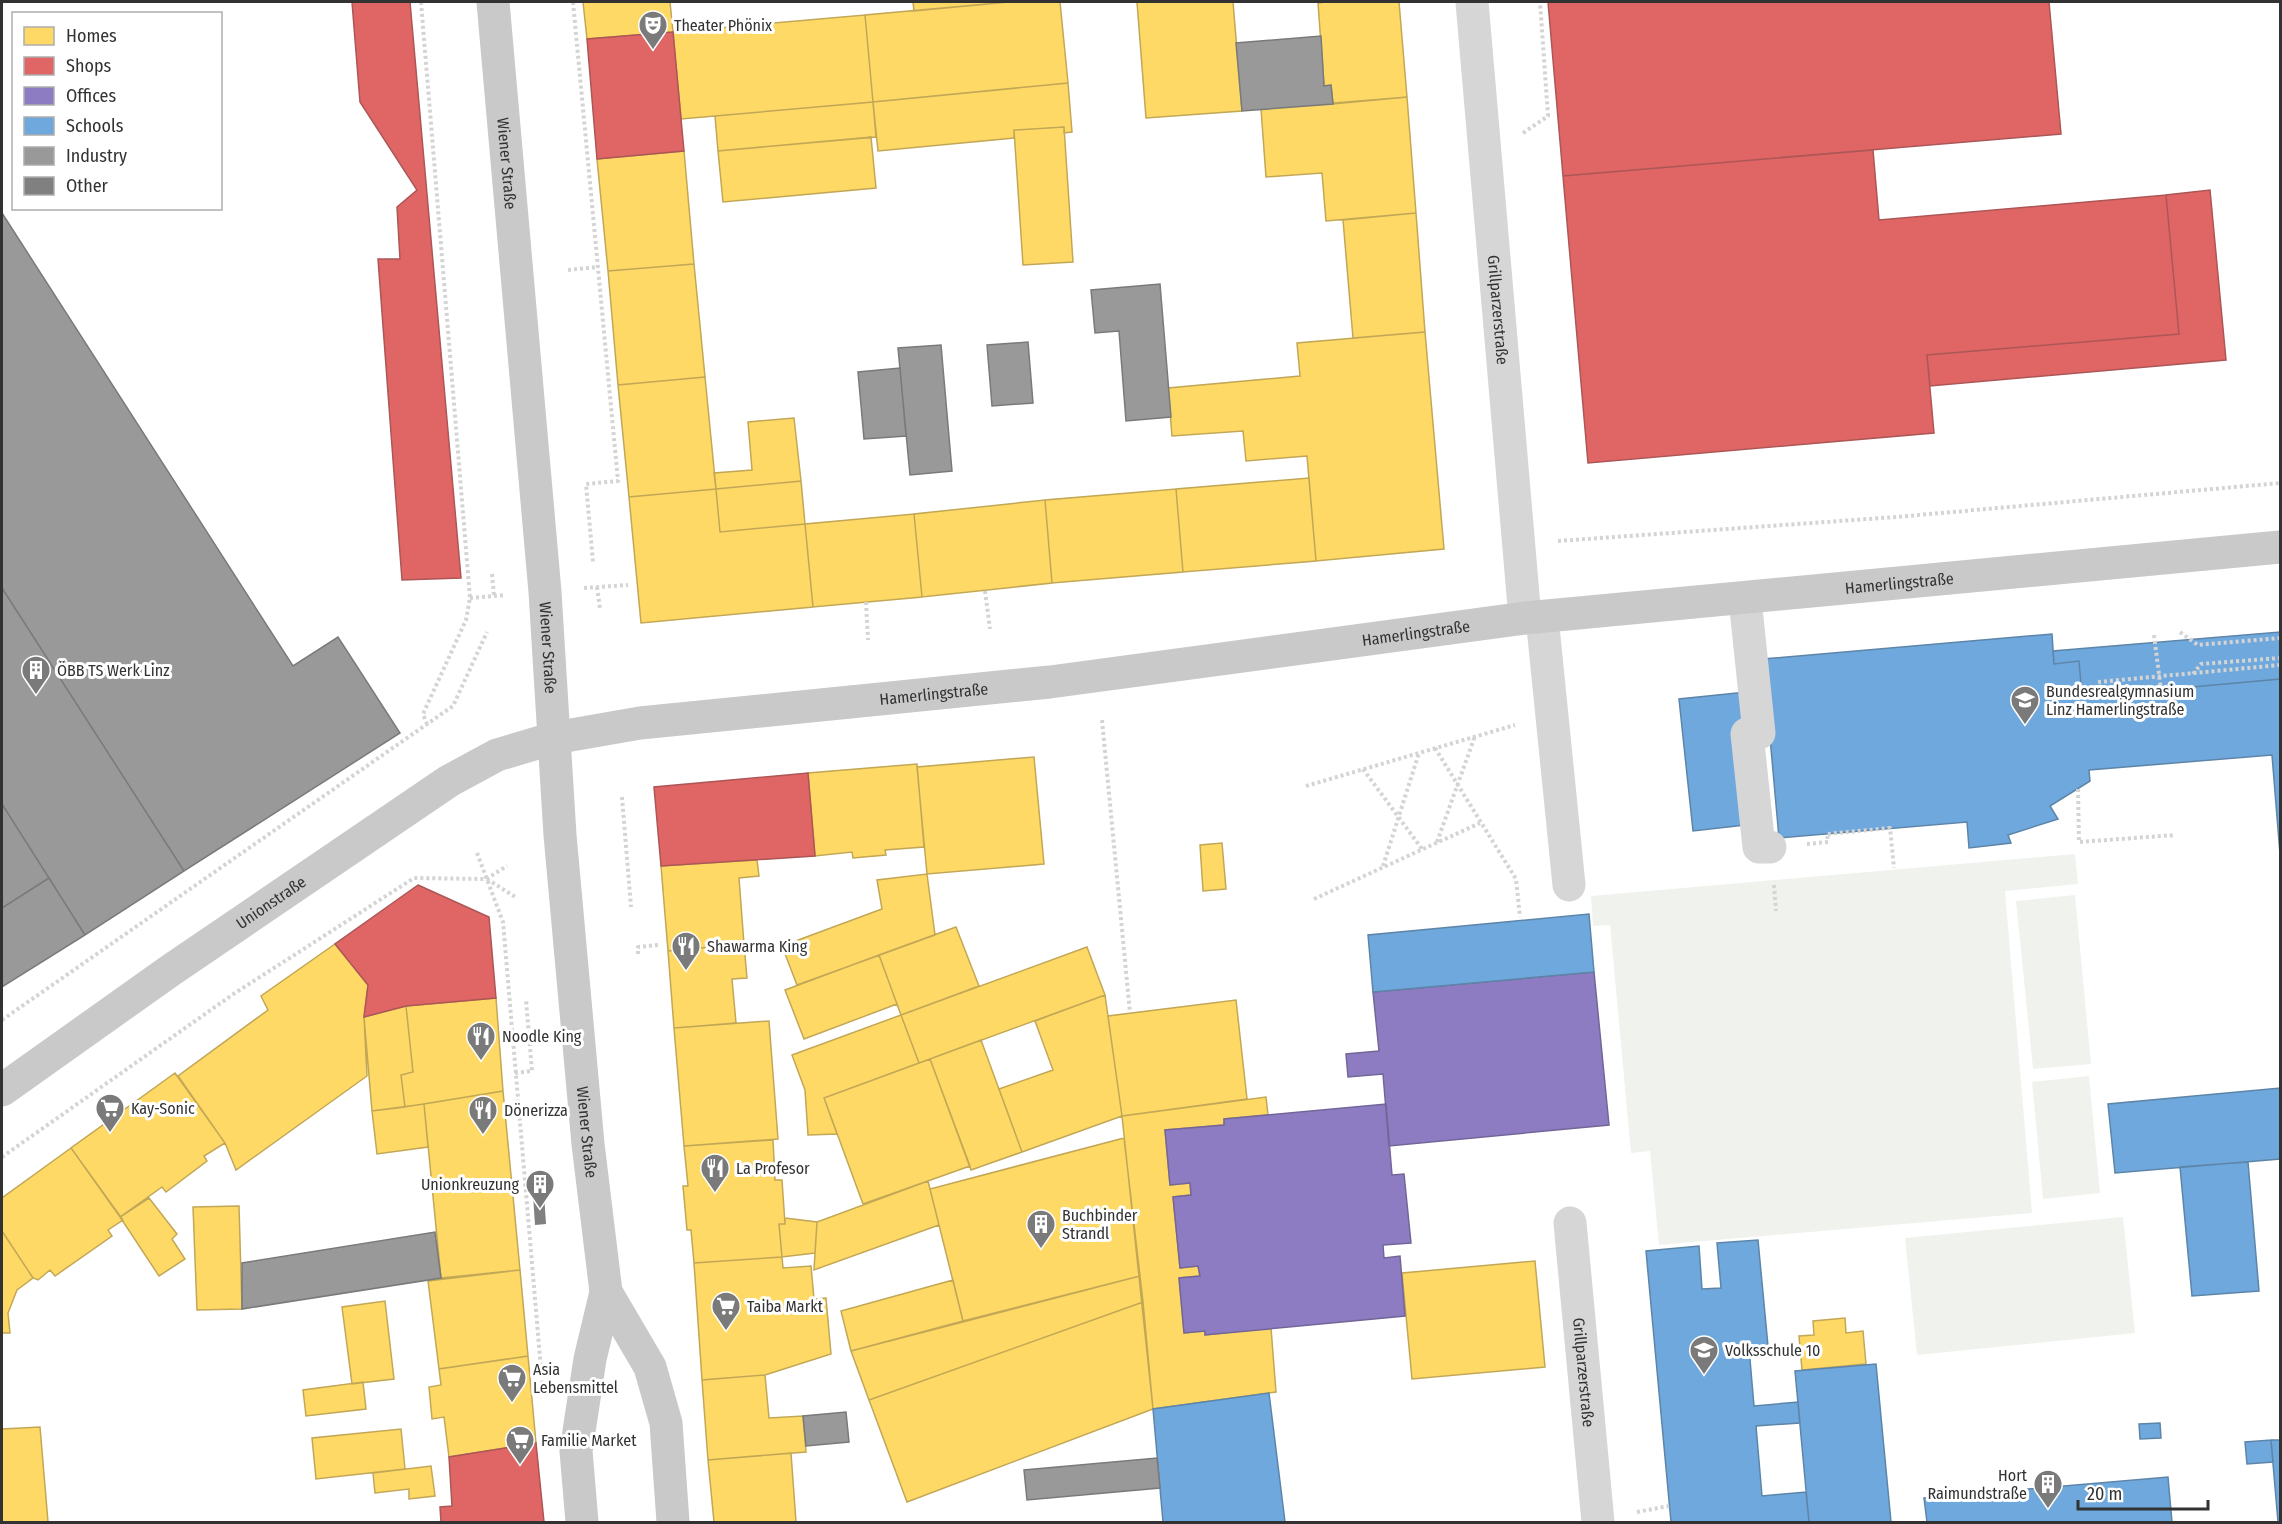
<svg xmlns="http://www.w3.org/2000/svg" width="2282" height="1524" viewBox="0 0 2282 1524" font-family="'Fira Sans Condensed',sans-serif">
<rect width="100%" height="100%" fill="#fff"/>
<!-- green -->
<path fill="#f0f3ed" d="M 2075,854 L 2078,884 L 2005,891 L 2032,1213 L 1659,1245 L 1650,1151 L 1631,1153 L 1610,925 L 1593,926 L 1591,896 Z
M 2075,895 L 2091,1064 L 2033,1069 L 2016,901 Z
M 2089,1076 L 2100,1193 L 2043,1199 L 2032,1082 Z
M 2123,1217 L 2135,1333 L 1917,1355 L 1905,1238 Z"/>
<!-- homes -->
<path fill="#ffd966" stroke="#c2a756" stroke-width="1.5" d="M 583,2 L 670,2 L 673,32 L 587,39 Z
M 913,2 L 1009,2 L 914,11 Z
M 1009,2 L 1060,2 L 1068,83 L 873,102 L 865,15 Z
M 1137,2 L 1233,2 L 1242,111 L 1146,118 Z
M 1326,2 L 1399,2 L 1407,97 L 1333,104 L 1331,85 L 1324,86 L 1318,3 Z
M 865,15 L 873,102 L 681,119 L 673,32 Z
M 1068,83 L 1072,132 L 1064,133 L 1064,127 L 1014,130 L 1014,138 L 878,151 L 873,102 Z
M 1407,97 L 1416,213 L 1326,221 L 1322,173 L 1266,177 L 1261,109 Z
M 873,102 L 876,137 L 718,151 L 715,116 Z
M 1064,127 L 1073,262 L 1023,265 L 1014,130 Z
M 871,137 L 876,188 L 723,202 L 718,151 Z
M 684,151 L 694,264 L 608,271 L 597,159 Z
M 1416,213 L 1425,332 L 1353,338 L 1343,220 Z
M 694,264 L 705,377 L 618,385 L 608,271 Z
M 1425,332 L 1444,549 L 1316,561 L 1307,456 L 1246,461 L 1243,431 L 1172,436 L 1168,388 L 1300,376 L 1297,343 Z
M 705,377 L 716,489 L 629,497 L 618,385 Z
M 794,418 L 801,481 L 716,489 L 714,473 L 752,470 L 748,422 Z
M 1309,478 L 1316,561 L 1183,572 L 1176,489 Z
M 801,481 L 805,524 L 720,532 L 716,489 Z
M 716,489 L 720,532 L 805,524 L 813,607 L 641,623 L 629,497 Z
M 1176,489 L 1183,572 L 1052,583 L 1045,500 Z
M 1045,500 L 1052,583 L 922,597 L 914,514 Z
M 914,514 L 922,597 L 813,607 L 805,524 Z
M 1034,757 L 1044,864 L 927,874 L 917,767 Z
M 917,764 L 924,847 L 885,850 L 886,855 L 853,858 L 852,852 L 815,856 L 808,773 Z
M 1222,843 L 1226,889 L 1203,891 L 1200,845 Z
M 757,860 L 759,876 L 739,878 L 744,944 L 668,951 L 661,866 Z
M 927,874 L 935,935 L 797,985 L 782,946 L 882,909 L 877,880 Z
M 956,927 L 979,986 L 901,1015 L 879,955 Z
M 335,944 L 368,985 L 364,1017 L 367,1076 L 236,1170 L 225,1143 L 178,1076 L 268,1010 L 261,996 Z
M 744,944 L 747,978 L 732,979 L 736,1023 L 674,1028 L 668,951 Z
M 1087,947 L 1105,995 L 919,1063 L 901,1015 Z
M 879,955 L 897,1004 L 804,1039 L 785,990 Z
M 1105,995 L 1122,1116 L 1022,1152 L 999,1089 L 1053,1070 L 1035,1021 Z
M 496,998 L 503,1091 L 405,1107 L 401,1075 L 413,1072 L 406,1006 Z
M 1236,1000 L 1247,1099 L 1122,1116 L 1108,1016 Z
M 406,1006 L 413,1072 L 401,1075 L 405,1107 L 372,1111 L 364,1017 Z
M 901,1015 L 919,1063 L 824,1098 L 837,1134 L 808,1135 L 805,1090 L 792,1055 Z
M 769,1021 L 778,1139 L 684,1146 L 674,1028 Z
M 981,1040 L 1022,1152 L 971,1170 L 930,1059 Z
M 930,1059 L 970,1166 L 863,1204 L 824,1098 Z
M 175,1073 L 225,1143 L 204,1156 L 207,1161 L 166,1192 L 162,1187 L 120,1217 L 71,1148 Z
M 503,1091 L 520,1270 L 441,1278 L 424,1104 Z
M 1266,1097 L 1268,1115 L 1224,1119 L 1224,1125 L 1165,1130 L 1170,1185 L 1190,1183 L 1191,1195 L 1173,1197 L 1180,1268 L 1198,1266 L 1200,1276 L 1179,1278 L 1184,1333 L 1205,1331 L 1205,1335 L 1271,1328 L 1276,1392 L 1153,1409 L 1122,1116 Z
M 424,1104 L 428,1147 L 377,1154 L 372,1111 Z
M 1124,1138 L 1140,1276 L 963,1321 L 930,1189 Z
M 773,1140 L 775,1180 L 782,1180 L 785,1224 L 779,1224 L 782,1257 L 694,1263 L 691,1230 L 687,1230 L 683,1186 L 688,1186 L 684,1146 Z
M 71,1148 L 123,1220 L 108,1230 L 112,1236 L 55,1276 L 50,1270 L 38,1280 L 33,1278 L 2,1231 L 2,1198 Z
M 928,1181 L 939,1225 L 814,1270 L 817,1222 Z
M 149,1198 L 177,1234 L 172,1239 L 185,1259 L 159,1276 L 120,1217 Z
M 239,1206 L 242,1309 L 197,1310 L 193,1207 Z
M 785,1218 L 817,1222 L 815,1253 L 782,1257 L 779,1224 L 785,1224 Z
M 2,1231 L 33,1278 L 17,1290 L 8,1313 L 10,1333 L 2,1333 Z
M 782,1257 L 783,1268 L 811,1266 L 814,1299 L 826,1298 L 831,1354 L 765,1375 L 702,1380 L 694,1263 Z
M 1535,1261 L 1545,1367 L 1412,1379 L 1402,1273 Z
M 520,1270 L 528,1356 L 439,1369 L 428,1281 Z
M 1140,1276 L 1143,1302 L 869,1400 L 851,1351 Z
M 953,1280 L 963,1321 L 851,1351 L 841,1311 Z
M 385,1301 L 394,1379 L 352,1384 L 342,1307 Z
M 1143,1302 L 1153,1409 L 907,1502 L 869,1400 Z
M 1845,1318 L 1846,1333 L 1863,1331 L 1866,1364 L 1802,1370 L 1799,1336 L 1814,1335 L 1813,1321 Z
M 528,1356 L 536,1443 L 449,1457 L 444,1417 L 432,1419 L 429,1387 L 441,1385 L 439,1369 Z
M 765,1375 L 769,1418 L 803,1416 L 806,1452 L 708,1460 L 702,1380 Z
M 363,1382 L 366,1409 L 306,1416 L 303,1390 Z
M 40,1427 L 48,1522 L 2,1522 L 2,1429 Z
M 401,1429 L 405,1469 L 316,1479 L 312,1438 Z
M 791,1453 L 796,1522 L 714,1522 L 708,1460 Z
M 431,1466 L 435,1496 L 409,1499 L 409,1489 L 375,1493 L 373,1473 Z"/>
<!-- shops -->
<path fill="#e06666" stroke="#ac5656" stroke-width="1.5" d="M 352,2 L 410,2 L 461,578 L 402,580 L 378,259 L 400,259 L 397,207 L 417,190 L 360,102 Z
M 1548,2 L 2049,2 L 2061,134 L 1563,176 Z
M 673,32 L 684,151 L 597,159 L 587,39 Z
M 1873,150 L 1879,220 L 2166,195 L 2179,334 L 1927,355 L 1934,433 L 1588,463 L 1563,176 Z
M 2210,190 L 2226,360 L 1930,386 L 1927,355 L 2179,334 L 2166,195 Z
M 808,773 L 815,856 L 661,866 L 654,787 Z
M 418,885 L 489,917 L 496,998 L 406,1006 L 364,1017 L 368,985 L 335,944 Z
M 536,1443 L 544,1522 L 441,1522 L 440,1507 L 452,1506 L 449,1457 Z"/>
<!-- offices -->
<path fill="#8e7cc3" stroke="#726698" stroke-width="1.5" d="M 1594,972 L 1609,1125 L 1389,1146 L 1383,1074 L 1348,1077 L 1346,1054 L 1379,1051 L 1373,992 Z
M 1386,1104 L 1392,1175 L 1404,1174 L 1411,1243 L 1383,1245 L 1384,1258 L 1400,1256 L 1405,1316 L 1205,1335 L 1205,1331 L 1184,1333 L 1179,1278 L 1200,1276 L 1198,1266 L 1180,1268 L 1173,1197 L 1191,1195 L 1190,1183 L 1170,1185 L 1165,1130 L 1224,1125 L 1224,1119 Z"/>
<!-- schools -->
<path fill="#6fa8dc" stroke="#5d85a9" stroke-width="1.5" d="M 2280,632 L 2280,679 L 2082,697 L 2079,661 L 2054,664 L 2053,651 Z
M 2052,634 L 2054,664 L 2079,661 L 2082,697 L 2280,679 L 2280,854 L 2272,755 L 2089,770 L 2090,781 L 2050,806 L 2058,819 L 2008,835 L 2011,843 L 1969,848 L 1967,822 L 1779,838 L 1763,659 Z
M 1746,692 L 1750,727 L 1745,825 L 1693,831 L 1679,699 Z
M 1589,914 L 1594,972 L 1373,992 L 1368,935 Z
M 2280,1088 L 2280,1159 L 2115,1173 L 2108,1104 Z
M 2248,1162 L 2259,1291 L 2192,1296 L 2180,1167 Z
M 1758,1240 L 1768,1346 L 1749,1348 L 1754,1406 L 1798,1402 L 1800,1423 L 1756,1426 L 1762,1496 L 1806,1492 L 1809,1522 L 1671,1522 L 1646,1251 L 1699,1246 L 1702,1289 L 1721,1288 L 1717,1243 Z
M 1876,1364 L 1891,1522 L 1809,1522 L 1795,1371 Z
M 1269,1393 L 1285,1522 L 1163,1522 L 1153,1409 Z
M 2160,1423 L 2161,1438 L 2140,1439 L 2139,1424 Z
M 2271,1440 L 2280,1440 L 2280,1522 L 2278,1522 Z
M 2271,1440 L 2273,1462 L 2247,1464 L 2245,1442 Z
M 2168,1477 L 2172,1522 L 1927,1522 L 1924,1498 Z"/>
<!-- industry -->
<path fill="#999" stroke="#7a7a7a" stroke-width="1.5" d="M 1321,36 L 1324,86 L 1331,85 L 1333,104 L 1242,111 L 1236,43 Z
M 2,213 L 293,666 L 338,637 L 400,733 L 184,871 L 2,588 Z
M 1160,284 L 1171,417 L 1126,421 L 1119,331 L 1095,333 L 1091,290 Z
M 1028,342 L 1033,403 L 992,406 L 987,345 Z
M 941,345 L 952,471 L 910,475 L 898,348 Z
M 900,368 L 906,436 L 864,439 L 858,372 Z
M 2,588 L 184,871 L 85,935 L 2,804 Z
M 2,804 L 49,878 L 2,908 Z
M 49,878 L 85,935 L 2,987 L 2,908 Z
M 435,1232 L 441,1278 L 242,1309 L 242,1263 Z
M 846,1412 L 849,1442 L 806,1446 L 803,1416 Z
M 1157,1458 L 1160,1488 L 1027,1500 L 1024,1470 Z"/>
<!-- building -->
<path fill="#808080" d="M 544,1194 L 546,1224 L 535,1225 L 533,1195 Z"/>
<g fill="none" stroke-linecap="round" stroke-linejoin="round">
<!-- path -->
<path stroke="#d4d4d4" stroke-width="4" stroke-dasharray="3 3" stroke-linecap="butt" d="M 421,2 L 470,598 L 466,620 L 423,714 L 427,724
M 573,2 L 618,481 L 586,484 L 593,562
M 1523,133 L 1548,116 L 1540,2
M 568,270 L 597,267
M 1558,541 L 1896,517 L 2280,483
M 492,574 L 494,596
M 597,587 L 600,609
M 584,588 L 628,585
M 985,591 L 990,629
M 470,598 L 505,595
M 866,602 L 868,640
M 2180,632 L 2198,645 L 2280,638
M 2154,635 L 2161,690
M 2193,674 L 2201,664 L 2280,658
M 2098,682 L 2280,665
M 1102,720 L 1130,1013
M 1435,748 L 1516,879 L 1520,917
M 1363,769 L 1422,849
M 1306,786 L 1515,725
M 2078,789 L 2079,842 L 2175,835
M 622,797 L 631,907
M 1437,842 L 1475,736
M 1807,844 L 1828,842 L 1827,834 L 1890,828 L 1894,868
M 477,853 L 503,922 L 543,1393
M 1383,866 L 1419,753
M 487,879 L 517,898
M 1774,885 L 1776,911
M 1314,899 L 1480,823
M 638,954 L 638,947 L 658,945
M 2,1020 L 453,706 L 487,632
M 515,1073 L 532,1071 L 526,1000
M 2,1157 L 232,995 L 414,878 L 486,879 L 507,866
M 1637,1512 L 1669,1506"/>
<!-- minor -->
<g stroke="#d6d6d6" stroke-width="33">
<path id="s1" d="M 1472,2 L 1525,618"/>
<path d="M 1745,599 L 1759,733 L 1747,734 L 1759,847 L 1770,847"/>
<path d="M 1542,617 L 1569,885"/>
<path id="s2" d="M 1570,1223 L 1598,1522"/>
</g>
<!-- major -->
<g stroke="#c9c9c9" stroke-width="33">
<path id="s3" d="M 493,2 L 545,592 L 560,835 L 588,1144 L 606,1292 L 590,1359 L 576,1451 L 582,1522"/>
<path id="s4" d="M 2,1090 L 171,970 L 449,781 L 497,755 L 554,738 L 640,723 L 1050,682 L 1525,618 L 2280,547"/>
<path d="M 606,1292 L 650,1367 L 666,1423 L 673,1522"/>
</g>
</g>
<!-- icons -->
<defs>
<g id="theatre-pin" transform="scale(1.5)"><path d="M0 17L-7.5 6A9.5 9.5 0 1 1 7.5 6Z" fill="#7a7a7a" stroke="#fff"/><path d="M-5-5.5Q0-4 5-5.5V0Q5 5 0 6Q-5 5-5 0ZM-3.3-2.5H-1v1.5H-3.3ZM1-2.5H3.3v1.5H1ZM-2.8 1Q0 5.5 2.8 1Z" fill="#fff"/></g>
<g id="building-pin" transform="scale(1.5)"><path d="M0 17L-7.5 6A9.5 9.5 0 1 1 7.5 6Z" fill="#7a7a7a" stroke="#fff"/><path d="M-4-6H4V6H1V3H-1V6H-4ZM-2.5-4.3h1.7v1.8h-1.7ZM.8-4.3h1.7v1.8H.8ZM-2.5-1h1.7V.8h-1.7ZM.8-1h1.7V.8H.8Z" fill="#fff"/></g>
<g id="school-pin" transform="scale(1.5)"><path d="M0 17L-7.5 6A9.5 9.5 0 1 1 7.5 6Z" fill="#7a7a7a" stroke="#fff"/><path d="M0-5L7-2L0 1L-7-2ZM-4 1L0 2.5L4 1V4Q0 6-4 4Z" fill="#fff"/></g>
<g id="restaurant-pin" transform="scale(1.5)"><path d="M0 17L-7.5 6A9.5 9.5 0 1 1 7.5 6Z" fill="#7a7a7a" stroke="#fff"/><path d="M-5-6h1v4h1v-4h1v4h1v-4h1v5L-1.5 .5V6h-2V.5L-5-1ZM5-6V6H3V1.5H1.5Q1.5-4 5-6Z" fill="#fff"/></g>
<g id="supermarket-pin" transform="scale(1.5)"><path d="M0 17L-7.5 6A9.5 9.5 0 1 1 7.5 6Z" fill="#7a7a7a" stroke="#fff"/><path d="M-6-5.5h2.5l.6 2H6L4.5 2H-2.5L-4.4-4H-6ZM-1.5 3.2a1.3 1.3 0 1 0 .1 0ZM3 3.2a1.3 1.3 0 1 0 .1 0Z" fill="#fff"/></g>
</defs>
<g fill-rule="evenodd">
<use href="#theatre-pin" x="653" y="25"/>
<use href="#building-pin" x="36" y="670"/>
<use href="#school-pin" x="2025" y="700"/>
<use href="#restaurant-pin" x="686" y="946"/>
<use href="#restaurant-pin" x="481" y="1036"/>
<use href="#supermarket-pin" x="110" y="1108"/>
<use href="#restaurant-pin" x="483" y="1110"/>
<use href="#restaurant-pin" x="715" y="1168"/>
<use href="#building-pin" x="540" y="1184"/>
<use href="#building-pin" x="1041" y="1224"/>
<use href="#supermarket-pin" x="726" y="1306"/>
<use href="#school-pin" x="1704" y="1350"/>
<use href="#supermarket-pin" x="512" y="1378"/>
<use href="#supermarket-pin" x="520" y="1440"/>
<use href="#building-pin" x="2048" y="1484"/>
</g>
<g text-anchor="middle" stroke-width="6" stroke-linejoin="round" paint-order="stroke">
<!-- poi labels -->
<g font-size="16" fill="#323232" stroke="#fff" text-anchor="start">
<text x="674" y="31">Theater Phönix</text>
<text x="57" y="676">ÖBB TS Werk Linz</text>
<text x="2046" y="697">Bundesrealgymnasium<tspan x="2046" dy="18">Linz Hamerlingstraße</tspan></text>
<text x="707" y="952">Shawarma King</text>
<text x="502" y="1042">Noodle King</text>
<text x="131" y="1114">Kay-Sonic</text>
<text x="504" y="1116">Dönerizza</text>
<text x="736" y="1174">La Profesor</text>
<text x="519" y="1190" text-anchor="end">Unionkreuzung</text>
<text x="1062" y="1221">Buchbinder<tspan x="1062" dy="18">Strandl</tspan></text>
<text x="747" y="1312">Taiba Markt</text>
<text x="1725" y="1356">Volksschule 10</text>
<text x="533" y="1375">Asia<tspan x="533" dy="18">Lebensmittel</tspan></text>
<text x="541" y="1446">Familie Market</text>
<text x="2027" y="1481" text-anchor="end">Hort<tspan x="2027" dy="18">Raimundstraße</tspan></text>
</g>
<!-- street labels -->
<g font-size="16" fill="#323232" stroke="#fff">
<text dy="6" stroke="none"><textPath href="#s3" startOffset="162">Wiener Straße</textPath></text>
<text dy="6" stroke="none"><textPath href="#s1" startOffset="309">Grillparzerstraße</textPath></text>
<text dy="6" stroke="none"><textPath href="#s4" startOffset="2012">Hamerlingstraße</textPath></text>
<text dy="6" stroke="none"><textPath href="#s4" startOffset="1526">Hamerlingstraße</textPath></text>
<text dy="6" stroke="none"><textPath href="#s3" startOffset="648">Wiener Straße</textPath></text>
<text dy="6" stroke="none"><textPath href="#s4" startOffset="1040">Hamerlingstraße</textPath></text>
<text dy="6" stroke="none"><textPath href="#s4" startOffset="328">Unionstraße</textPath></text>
<text dy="6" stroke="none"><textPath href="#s3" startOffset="1134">Wiener Straße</textPath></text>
<text dy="6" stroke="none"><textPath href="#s2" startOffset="150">Grillparzerstraße</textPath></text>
</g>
</g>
<!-- border -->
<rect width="2282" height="1524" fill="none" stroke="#323232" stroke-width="6"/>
<!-- legend -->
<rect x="12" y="12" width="210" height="198" fill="#ffffff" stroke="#adadad" stroke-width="1.5"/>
<rect x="24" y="27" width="30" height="18" fill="#ffd966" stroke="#adadad" stroke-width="1.5"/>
<text x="66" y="42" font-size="18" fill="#323232">Homes</text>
<rect x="24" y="57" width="30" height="18" fill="#e06666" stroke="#adadad" stroke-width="1.5"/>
<text x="66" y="72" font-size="18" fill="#323232">Shops</text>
<rect x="24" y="87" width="30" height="18" fill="#8e7cc3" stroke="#adadad" stroke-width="1.5"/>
<text x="66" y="102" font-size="18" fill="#323232">Offices</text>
<rect x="24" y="117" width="30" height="18" fill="#6fa8dc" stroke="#adadad" stroke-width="1.5"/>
<text x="66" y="132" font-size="18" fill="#323232">Schools</text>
<rect x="24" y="147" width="30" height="18" fill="#999999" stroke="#adadad" stroke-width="1.5"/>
<text x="66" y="162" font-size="18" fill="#323232">Industry</text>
<rect x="24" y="177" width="30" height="18" fill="#808080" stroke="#adadad" stroke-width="1.5"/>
<text x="66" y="192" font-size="18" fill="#323232">Other</text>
<!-- scale -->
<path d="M2078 1500v9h130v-9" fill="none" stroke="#323232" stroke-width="3"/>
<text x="2087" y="1500" font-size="18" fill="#323232" stroke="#ffffff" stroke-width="4.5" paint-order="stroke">20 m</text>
</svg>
